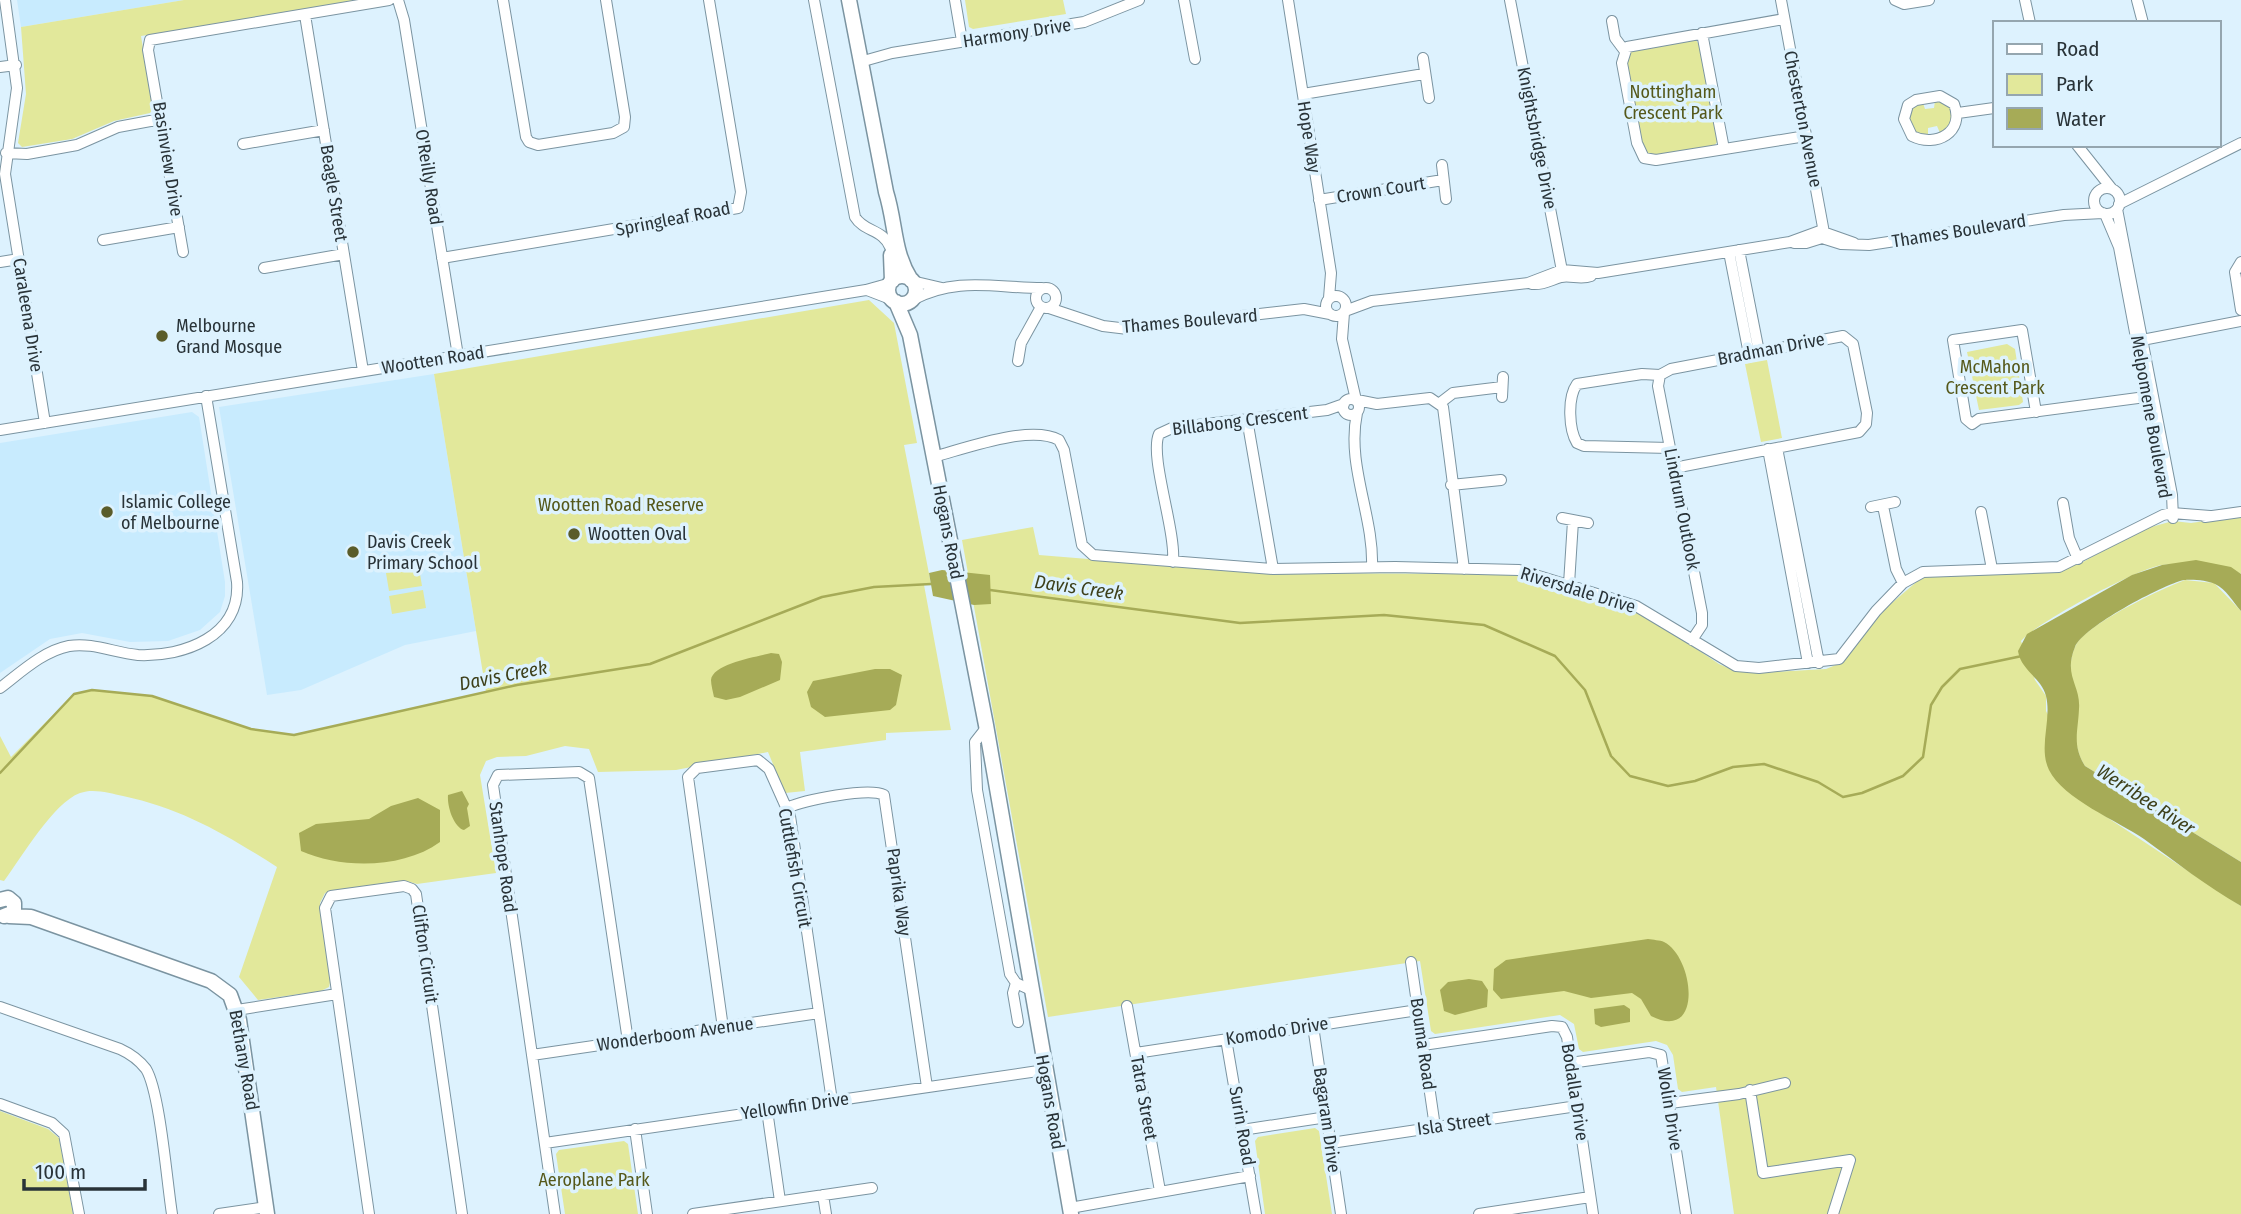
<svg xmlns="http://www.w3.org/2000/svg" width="2241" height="1214" viewBox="0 0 2241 1214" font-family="'Fira Sans Condensed',sans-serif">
<rect width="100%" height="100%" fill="#ddf2fe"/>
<!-- built -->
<path fill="#c8ebfe" d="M 17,0 L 184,0 L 21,27 Z
M 434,374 L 476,631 L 405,645 L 301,690 L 267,695 L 219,407 Z
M 192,412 L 199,417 L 225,582 L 225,596 L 220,612 L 200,630 L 168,641 L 130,642 L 82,633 L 50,639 L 0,673 L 0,443 Z"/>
<!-- green -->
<path fill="#e2e89b" d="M 184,0 L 363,0 L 141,36 L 153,109 L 150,113 L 114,121 L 72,139 L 22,147 L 18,143 L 26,94 L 21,27 Z
M 965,0 L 1063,0 L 1066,14 L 973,29 L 969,27 Z
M 1695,39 L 1701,47 L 1718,141 L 1714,146 L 1649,157 L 1643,150 L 1626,60 L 1629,49 Z
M 1935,101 L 1942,101 L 1951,107 L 1953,115 L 1949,129 L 1940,133 L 1937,126 L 1928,128 L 1928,135 L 1914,132 L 1909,117 L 1912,108 L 1923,103 L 1925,109 L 1934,108 Z
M 869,300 L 894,323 L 917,443 L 904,445 L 931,584 L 924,585 L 951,730 L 886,733 L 886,740 L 800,752 L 805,791 L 785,793 L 768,752 L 676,770 L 598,772 L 589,749 L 565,746 L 526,756 L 497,757 L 486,761 L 480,775 L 496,873 L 417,884 L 406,881 L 325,893 L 320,903 L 331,978 L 329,987 L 321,991 L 258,1000 L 239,977 L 277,867 C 225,834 183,809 123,796 C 110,793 93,788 80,793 C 53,803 22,857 4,881 L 0,880 L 0,736 L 11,757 L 74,694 L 92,690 L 152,696 L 251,729 L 294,735 L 486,692 L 434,374 Z
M 2007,344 L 2015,349 L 2023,402 L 2019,405 L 1979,410 L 1967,352 Z
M 1767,360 L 1782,438 L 1761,442 L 1745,364 Z
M 2241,516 L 2241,574 C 2223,562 2184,563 2162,565 C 2138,568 2036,623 2021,641 L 2035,680 L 2046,696 L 2046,711 L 2096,810 L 2241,906 L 2241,1214 L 1734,1214 L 1716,1087 L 1682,1092 L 1678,1089 L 1673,1055 L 1667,1045 L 1656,1041 L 1583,1052 L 1579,1049 L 1574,1024 L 1560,1015 L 1435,1034 L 1431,1031 L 1420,961 L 1048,1017 L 962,540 L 1033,527 L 1039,555 L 1261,573 L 1518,574 L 1624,606 L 1655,621 L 1719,664 L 1735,671 L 1757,673 L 1826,669 L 1843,662 L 1879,614 L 1921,578 L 1944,574 L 2055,572 L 2081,563 L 2140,530 L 2173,521 L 2191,523 Z
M 419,568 L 422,586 L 389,591 L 386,573 Z
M 2185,580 L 2214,583 L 2241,611 L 2241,862 L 2085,766 C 2073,747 2076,730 2074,709 C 2072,689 2066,664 2076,645 C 2087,624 2161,589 2185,580 Z
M 423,590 L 426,608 L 392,614 L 389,596 Z
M 0,1111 L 48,1129 L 59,1138 L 73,1214 L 0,1214 Z
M 1315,1128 L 1319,1131 L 1332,1214 L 1265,1214 L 1255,1141 L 1258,1137 Z
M 624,1141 L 628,1144 L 638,1214 L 565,1214 L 556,1154 L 559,1150 Z"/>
<!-- water -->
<path fill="#a6ab57" d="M 2196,560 L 2231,567 L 2241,574 L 2241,611 C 2233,602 2226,589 2215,584 C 2208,580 2191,579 2184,580 C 2162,585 2083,627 2075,647 C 2063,676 2081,685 2079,709 C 2078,732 2072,745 2085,766 L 2241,862 L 2241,906 C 2206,886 2176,862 2144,839 C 2118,821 2063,799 2049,770 C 2038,747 2052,720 2046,696 C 2042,678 2021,671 2018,651 L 2027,634 L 2132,575 L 2162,565 Z
M 942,570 L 990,575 L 991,604 L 974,605 L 933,596 L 929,573 Z
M 771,653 L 779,654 L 782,662 L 780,680 L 740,697 L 726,700 L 714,697 C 713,692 711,685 711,680 C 713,663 757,657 771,653 Z
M 875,669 L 890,669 L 902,675 L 896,705 L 890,710 L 825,717 L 811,707 L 807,692 L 813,681 Z
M 462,791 L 469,804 L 467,808 L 470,826 L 464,830 C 454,827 447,807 448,795 Z
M 418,798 L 440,810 L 440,842 C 403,869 341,869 301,851 L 299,833 L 316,824 L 369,819 L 391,806 Z
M 1648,939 C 1653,940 1660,940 1664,942 C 1694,957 1704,1043 1651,1016 L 1641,999 L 1632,993 L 1591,998 L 1564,991 L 1501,999 L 1493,990 L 1494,969 L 1506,960 Z
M 1469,979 L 1482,981 L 1488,990 L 1487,1007 L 1455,1015 L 1444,1011 L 1440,990 L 1448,982 Z
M 1624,1005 L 1630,1009 L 1630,1022 L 1601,1027 L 1595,1024 L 1594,1009 Z"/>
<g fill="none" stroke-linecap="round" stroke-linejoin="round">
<!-- stream -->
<path stroke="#a6ab57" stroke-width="2.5" d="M 990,590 L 1240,623 L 1384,615 L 1484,625 L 1555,656 L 1585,690 L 1611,756 L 1630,776 L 1668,786 L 1695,781 L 1733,767 L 1764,764 L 1818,782 L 1843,797 L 1862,793 L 1903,776 L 1923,757 L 1931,705 L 1942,687 L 1960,669 L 2022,656
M 0,773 L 74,694 L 92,690 L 152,696 L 251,729 L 294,735 L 517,685 L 650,664 L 822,597 L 874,587 L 931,584"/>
<!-- street casing -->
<g stroke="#7b94a1" stroke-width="12">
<path id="street" d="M 5,0 L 17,88 L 5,174 L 45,423
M 398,0 L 404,20 L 458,356
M 503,0 L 526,137 L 529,142 L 538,145 L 613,133 L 624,127 L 625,117 L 606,0
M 814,0 L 855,217 C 864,232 883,229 890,247
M 955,0 L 962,41
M 1184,0 L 1195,59
M 1288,0 L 1331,273 L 1329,298
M 1510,0 L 1563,276
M 1781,0 L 1825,238
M 1895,0 L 1904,4 L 1929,0
M 2025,0 L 2030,23
M 2137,0 L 2143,23
M 305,15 L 363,371
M 1784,19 L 1627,47 L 1622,63 L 1637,143 L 1644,158 L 1656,160 L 1806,136
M 1612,21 L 1615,38 L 1624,50
M 1702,33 L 1724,149
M 1423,58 L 1429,98
M 860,62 L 892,53 L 1084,22 L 1139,0
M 0,67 L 16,65
M 1303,94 L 1424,74
M 1940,96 L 1954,104 C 1965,132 1936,148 1912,136 L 1904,119 L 1908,105 L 1916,100 Z
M 1958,113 L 1994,108
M 243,144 L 324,130
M 2077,145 L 2112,189
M 6,153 L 27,154 L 77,145 L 118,127 L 161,119
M 1442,165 L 1446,199
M2094 201a13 13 0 1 1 26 0a13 13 0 1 1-26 0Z
M 1319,200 L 1443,180
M 2119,204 L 2241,143
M 2117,209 L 2172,495 L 2173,518
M 2105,214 L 2119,247 L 2143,375
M 103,240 L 179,227
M 1794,243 L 1806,243 L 1822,238 L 1841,244 L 1869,245 L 2064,215 L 2103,213
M 1739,250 L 1759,352
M 183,252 L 148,50 L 150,40 L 389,0
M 1729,252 L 1749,354
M 442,258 L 738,208 L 741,192 L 709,0
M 0,262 L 19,259
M 2241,262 L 2235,272 L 2241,310
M 264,268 L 344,254
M 912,281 L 942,288
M 1532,284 C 1545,285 1550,280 1561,277 C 1571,275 1581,280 1591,276
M1036 298a10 10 0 1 1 20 0a10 10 0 1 1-20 0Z
M 867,290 L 893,300
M1326 306a10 10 0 1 1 20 0a10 10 0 1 1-20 0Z
M 912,300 C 957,276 995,288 1042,288
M 1049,308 L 1103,326 L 1128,329 L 1304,309 L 1330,314
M 1345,311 L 1372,301 L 1528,283 L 1562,270 L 1598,273 L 1790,242 L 1820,231 L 1854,243
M 1344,313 L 1342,339 L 1356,400
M 2137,341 L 2241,321
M 1018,361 L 1021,343 L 1041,307
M 1660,375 L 1671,369 L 1843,336 L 1853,344 L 1867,413 L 1866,424 L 1859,432 L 1674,468
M 1660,375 L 1658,386 L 1702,613 L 1702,625 L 1692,640
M 1660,375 L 1642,374 L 1577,384 C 1567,398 1569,430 1577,443 L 1584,446 L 1670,448
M 1502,397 L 1503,377
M1343 407a8 8 0 1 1 16 0a8 8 0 1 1-16 0Z
M 1357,400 L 1377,404 L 1430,398 L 1443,407 L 1464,569
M 1440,403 L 1453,393 L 1502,387
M 2036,412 L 2022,330 L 1953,340 L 1966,419 L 1972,424 L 1979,419 L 2153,396
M 1357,413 C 1346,465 1374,516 1372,567
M 1247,419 L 1273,569
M 0,430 L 866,290 L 891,283
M 1777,448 L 1819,663
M 1768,449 L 1808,663
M 933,457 C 964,449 1030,424 1059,440 L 1064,450 L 1082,545 L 1093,555 L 1273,569 L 1395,567 L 1519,570 L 1636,606 L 1736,666 L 1759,668 L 1839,659 L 1876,611 L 1903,583 L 1923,572 L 2059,567 L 2163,515 L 2172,513 L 2210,516
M 1451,485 L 1501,480
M 2063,503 L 2069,538 L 2078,559
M 1883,506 L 1896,569 L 1903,583
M 1871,507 L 1895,502
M 1981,512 L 1992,569
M 2205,517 L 2241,512
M 1562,518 L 1588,523
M 1173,562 C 1176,530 1149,456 1159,434 L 1172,428 L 1327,410 L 1344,404
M 1569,584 L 1573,521
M 0,688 C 20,673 43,651 69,646 C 92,642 115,653 138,655 C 184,657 241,636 237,582 L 206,396
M 986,728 L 975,742 L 977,790 L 1010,974 L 1016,983 L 1031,990
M 787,808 C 804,800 869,787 884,795 L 927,1087
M 1411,962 L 1435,1127
M 1016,983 L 1013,993 L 1018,1022
M 1127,1006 L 1160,1191
M 0,1007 L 120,1049 C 131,1054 139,1060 146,1069 C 160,1092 167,1183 172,1214
M 237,1010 L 337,994
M 1313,1026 L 1341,1214
M 723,1028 L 688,777 L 697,768 L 758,760 L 769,769 L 790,816 L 832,1101
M 1226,1039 L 1256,1214
M 1423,1045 L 1552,1026 L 1562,1027 L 1567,1037 L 1593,1214
M 1136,1053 L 1418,1010
M 532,1055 L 819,1013
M 1570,1063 L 1649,1052 L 1661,1055 L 1686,1214
M 1750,1090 L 1763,1173 L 1850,1160 L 1833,1214
M 1670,1103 L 1739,1094 L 1785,1083
M 0,1104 L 52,1123 L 64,1134 L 79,1214
M 767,1110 L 780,1201
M 635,1129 L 647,1214
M 1242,1130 L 1327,1117
M 545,1143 L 1045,1070
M 1331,1143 L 1577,1106
M 823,1195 L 826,1214
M 1070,1208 L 1250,1176
M 219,1214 L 267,1207
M 369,1214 L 325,908 L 331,896 L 404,886 L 412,889 L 416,894 L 462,1214
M 555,1214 L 493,785 L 498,775 L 579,772 L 589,778 L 628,1041
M 693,1214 L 872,1188
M 1479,1214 L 1590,1197"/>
</g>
<!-- secondary casing -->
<g stroke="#7b94a1" stroke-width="17">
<path id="secondary" d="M 849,0 L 886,192 C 896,224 893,252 911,280
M 891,255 L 892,281
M888 290a14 14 0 1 1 28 0a14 14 0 1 1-28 0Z
M 896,302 L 910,335 L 986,725 L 1071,1214
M 0,900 L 8,898 L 14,903 L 14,912 L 4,916
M 9,916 L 31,917 L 211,981 L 230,995 L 239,1020 L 267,1214"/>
</g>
<!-- street -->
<use href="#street" stroke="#fff" stroke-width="10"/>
<!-- secondary -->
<use href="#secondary" stroke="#fff" stroke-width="14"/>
</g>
<!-- markers -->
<g fill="#5a5c2a" stroke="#ddf2fe" stroke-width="2.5">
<circle cx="162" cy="336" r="7"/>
<circle cx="107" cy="512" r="7"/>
<circle cx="574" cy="534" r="7"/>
<circle cx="353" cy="552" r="7"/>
</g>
<g text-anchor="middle" stroke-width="7" stroke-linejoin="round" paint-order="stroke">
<!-- street labels -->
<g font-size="18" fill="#293338" stroke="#ddf2fe">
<text transform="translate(1017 33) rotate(-9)" y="6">Harmony Drive</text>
<text transform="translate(1803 119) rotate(79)" y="6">Chesterton Avenue</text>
<text transform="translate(1309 137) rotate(81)" y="6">Hope Way</text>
<text transform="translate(1537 138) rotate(79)" y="6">Knightsbridge Drive</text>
<text transform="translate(168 159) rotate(81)" y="6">Basinview Drive</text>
<text transform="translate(429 177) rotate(81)" y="6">O'Reilly Road</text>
<text transform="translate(1381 190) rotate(-9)" y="6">Crown Court</text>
<text transform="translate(334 193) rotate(81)" y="6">Beagle Street</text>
<text transform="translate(673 219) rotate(-11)" y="6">Springleaf Road</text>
<text transform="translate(1959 231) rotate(-9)" y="6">Thames Boulevard</text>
<text transform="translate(28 315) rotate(81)" y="6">Caraleena Drive</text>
<text transform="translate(1190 321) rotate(-5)" y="6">Thames Boulevard</text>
<text transform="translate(1771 349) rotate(-11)" y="6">Bradman Drive</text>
<text transform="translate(433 360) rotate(-9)" y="6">Wootten Road</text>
<text transform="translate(2151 417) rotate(80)" y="6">Melpomene Boulevard</text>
<text transform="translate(1240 421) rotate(-7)" y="6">Billabong Crescent</text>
<text transform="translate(1682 509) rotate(79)" y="6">Lindrum Outlook</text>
<text transform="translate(948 532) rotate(79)" y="6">Hogans Road</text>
<text transform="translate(1578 590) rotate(17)" y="6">Riversdale Drive</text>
<text transform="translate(503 857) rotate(82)" y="6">Stanhope Road</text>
<text transform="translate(795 868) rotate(80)" y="6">Cuttlefish Circuit</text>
<text transform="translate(899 892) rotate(82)" y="6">Paprika Way</text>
<text transform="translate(425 954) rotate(82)" y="6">Clifton Circuit</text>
<text transform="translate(1277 1031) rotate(-9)" y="6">Komodo Drive</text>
<text transform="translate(675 1034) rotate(-8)" y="6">Wonderboom Avenue</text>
<text transform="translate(1423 1044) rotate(82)" y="6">Bouma Road</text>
<text transform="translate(244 1060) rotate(80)" y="6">Bethany Road</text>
<text transform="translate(1575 1092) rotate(81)" y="6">Bodalla Drive</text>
<text transform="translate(1144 1098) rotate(80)" y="6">Tatra Street</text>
<text transform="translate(1050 1102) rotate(80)" y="6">Hogans Road</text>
<text transform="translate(795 1106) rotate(-8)" y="6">Yellowfin Drive</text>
<text transform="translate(1670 1109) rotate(81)" y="6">Wolin Drive</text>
<text transform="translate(1327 1120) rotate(82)" y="6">Bagaram Drive</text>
<text transform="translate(1454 1124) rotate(-8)" y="6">Isla Street</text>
<text transform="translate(1242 1126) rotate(80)" y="6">Surin Road</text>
</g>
<!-- park labels -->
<g font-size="18" fill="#55581a" stroke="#ddf2fe">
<text x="1673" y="98">Nottingham<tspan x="1673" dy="21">Crescent Park</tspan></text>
<text x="1995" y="373">McMahon<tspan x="1995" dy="21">Crescent Park</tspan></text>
<text x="621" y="511">Wootten Road Reserve</text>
<text x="594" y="1186">Aeroplane Park</text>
</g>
<!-- poi labels -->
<g font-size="18" fill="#293338" stroke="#ddf2fe" text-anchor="start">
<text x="176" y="332">Melbourne<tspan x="176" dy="21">Grand Mosque</tspan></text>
<text x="121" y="508">Islamic College<tspan x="121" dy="21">of Melbourne</tspan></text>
<text x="588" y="540">Wootten Oval</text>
<text x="367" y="548">Davis Creek<tspan x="367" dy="21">Primary School</tspan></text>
</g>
<!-- water labels -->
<g font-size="19" font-style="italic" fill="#3e401b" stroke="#ddf2fe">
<text transform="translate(1079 587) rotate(8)" y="7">Davis Creek</text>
<text transform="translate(503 675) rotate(-11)" y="7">Davis Creek</text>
<text transform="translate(2146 799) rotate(33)" y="7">Werribee River</text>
</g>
</g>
<!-- legend -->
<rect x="1993" y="21" width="228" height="126" fill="#ddf2fe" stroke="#95a6af" stroke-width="2"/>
<rect x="2007" y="44" width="35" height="10" fill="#ffffff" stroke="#95a6af" stroke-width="2"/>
<text x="2056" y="56" font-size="21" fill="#293338">Road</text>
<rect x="2007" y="74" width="35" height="21" fill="#e2e89b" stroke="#95a6af" stroke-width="2"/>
<text x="2056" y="91" font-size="21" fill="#293338">Park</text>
<rect x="2007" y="108" width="35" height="21" fill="#a6ab57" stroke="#95a6af" stroke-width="2"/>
<text x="2056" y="126" font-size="21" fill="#293338">Water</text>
<!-- scale -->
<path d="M24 1179v10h121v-10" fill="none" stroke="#293338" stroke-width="3.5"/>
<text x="35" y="1179" font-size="21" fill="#293338" stroke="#ddf2fe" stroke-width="5" paint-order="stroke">100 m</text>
</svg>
